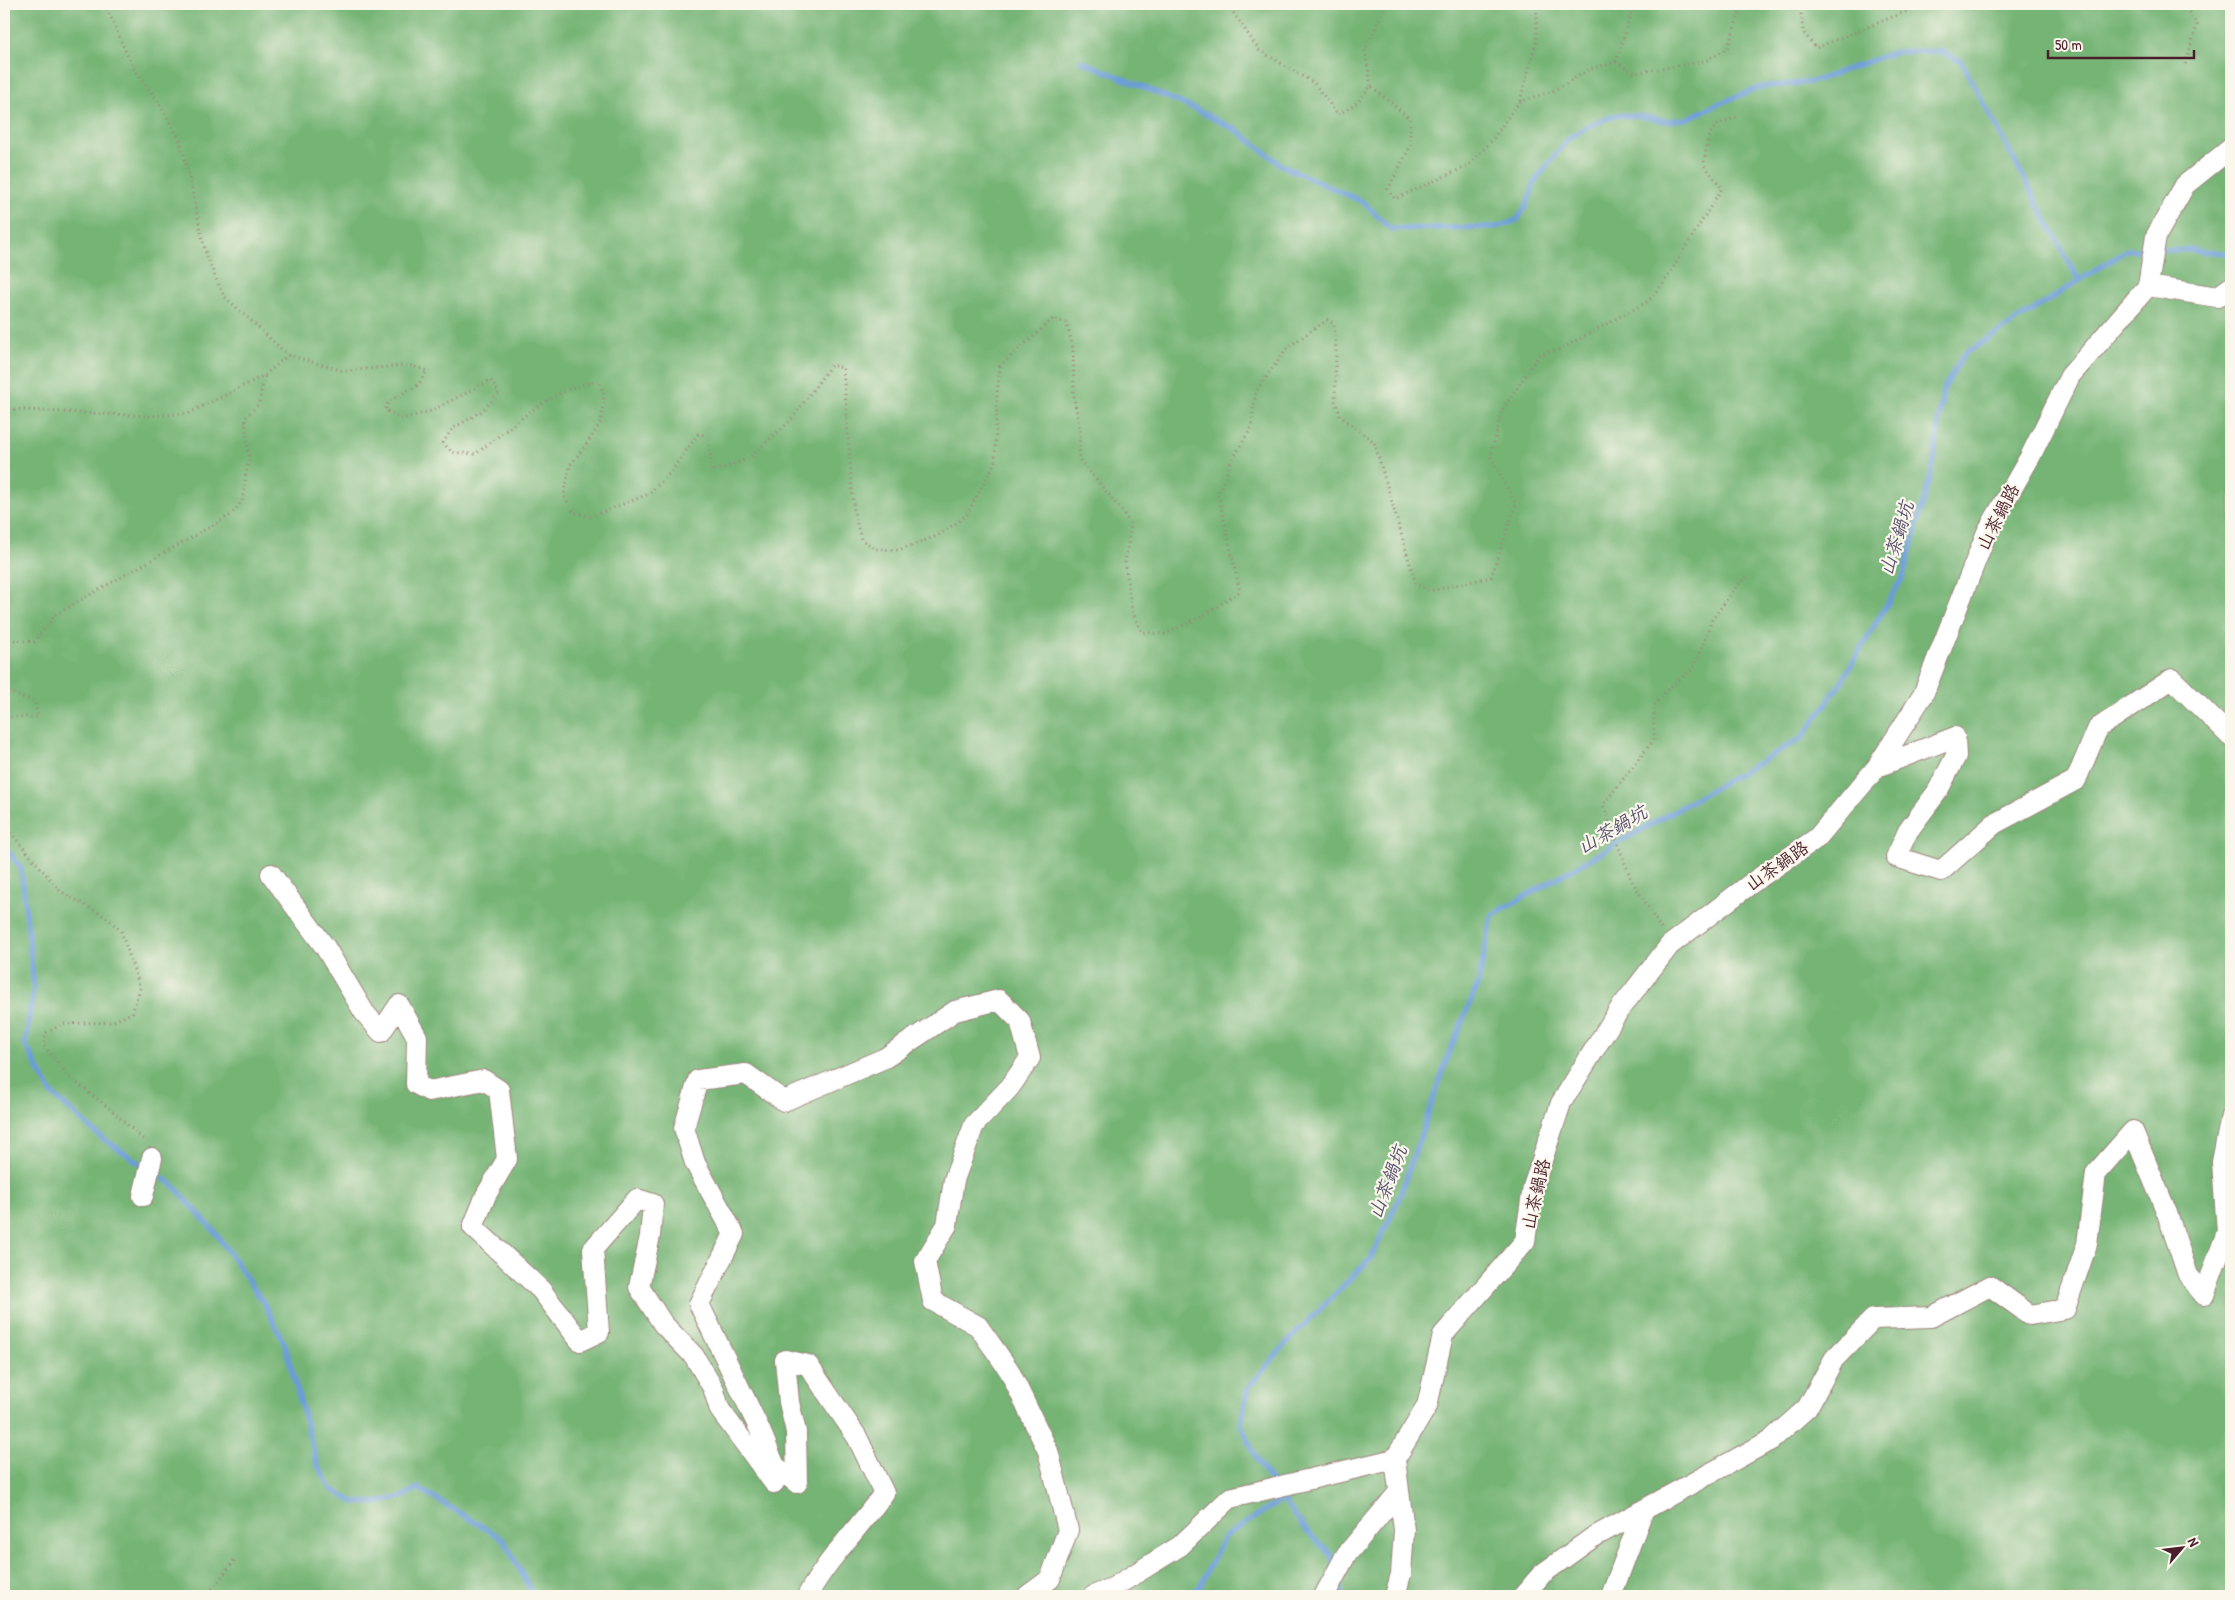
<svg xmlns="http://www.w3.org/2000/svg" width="2235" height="1600" viewBox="0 0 2235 1600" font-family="'Patrick Hand','LXGW WenKai TC',sans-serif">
<rect width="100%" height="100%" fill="#fbf7ec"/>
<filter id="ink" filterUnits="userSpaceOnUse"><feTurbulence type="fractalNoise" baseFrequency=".02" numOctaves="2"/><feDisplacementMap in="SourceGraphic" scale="10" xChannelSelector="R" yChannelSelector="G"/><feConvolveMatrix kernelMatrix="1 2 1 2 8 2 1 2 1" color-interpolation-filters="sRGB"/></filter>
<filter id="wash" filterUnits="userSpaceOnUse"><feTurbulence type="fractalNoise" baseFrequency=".0096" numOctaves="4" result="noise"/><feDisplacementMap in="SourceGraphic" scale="20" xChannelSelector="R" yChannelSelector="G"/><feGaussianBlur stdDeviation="1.12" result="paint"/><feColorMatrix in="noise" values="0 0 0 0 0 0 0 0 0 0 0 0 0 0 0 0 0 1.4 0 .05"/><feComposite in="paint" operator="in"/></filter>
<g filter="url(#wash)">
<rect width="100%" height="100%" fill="#f2e6cd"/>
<!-- forest -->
<path fill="#75b475" stroke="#606a50" d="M 4,4 L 2231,4 L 2231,1596 L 4,1596 Z"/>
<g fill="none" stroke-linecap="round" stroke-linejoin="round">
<!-- stream -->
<path stroke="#6c9dd6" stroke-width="5.5" d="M 1081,61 L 1193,108 L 1238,131 L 1281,165 L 1363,202 L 1391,229 L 1497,227 L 1517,220 L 1527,204 L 1535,181 L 1568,139 L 1587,127 L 1616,115 L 1640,116 L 1666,121 L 1686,119 L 1718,104 L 1761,87 L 1812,82 L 1895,52 L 1940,51 L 1961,61 L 2079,281
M 4,846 L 21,868 L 26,912 L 34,987 L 25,1044 L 51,1093 L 98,1135 L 145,1167
M 153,1172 L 172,1184 L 215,1232 L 265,1305 L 285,1345 L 317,1464 L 331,1489 L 354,1502 L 375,1503 L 402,1497 L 418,1488 L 503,1539 L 534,1596
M 1334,1565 L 1331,1555 L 1308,1532 L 1289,1508 L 1258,1462 L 1241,1424 L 1248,1388 L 1290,1339 L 1371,1258 L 1398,1201 L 1449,1053 L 1478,984 L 1492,915 L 1802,738 L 1840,684 L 1903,577 L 1933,466 L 1943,390 L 1964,354 L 2127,250 L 2191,250 L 2231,254
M 1338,1581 L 1342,1596
M 1188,1596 L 1200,1586 L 1224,1537 L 1283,1499"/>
</g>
</g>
<g filter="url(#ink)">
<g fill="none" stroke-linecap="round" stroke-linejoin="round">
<!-- minor casing -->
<g stroke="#9e827c" stroke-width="22">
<path id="minor" d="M 2148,286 L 2217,297 L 2231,287
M 1877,767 L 1955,737 L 1956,756 L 1937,792 L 1908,831 L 1896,857 L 1941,871 L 1994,824 L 2076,780 L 2098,728 L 2172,679 L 2231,737
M 271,874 L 325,947 L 364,1012 L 381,1032 L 399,1005 L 417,1037 L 416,1084 L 429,1091 L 484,1080 L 499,1090 L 507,1159 L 486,1195 L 473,1227 L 541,1290 L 580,1341 L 599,1332 L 593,1249 L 637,1199 L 653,1204 L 650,1236 L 639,1287 L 663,1324 L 694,1356 L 713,1388 L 720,1410 L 774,1483
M 143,1196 L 152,1158
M 807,1596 C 828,1558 859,1528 884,1493 L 857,1437 L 808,1365 L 785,1360 L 789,1402 L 796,1432 L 797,1483 L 775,1466 L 760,1430 L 699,1304 L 734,1234 L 695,1163 L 684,1128 L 698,1080 L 746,1074 L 784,1101 L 885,1058 L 955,1011 L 999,1000 L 1020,1021 L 1030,1058 L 1010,1087 L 974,1125 L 954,1180 L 947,1225 L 925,1261 L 933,1301 L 978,1326 L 1009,1370 L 1048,1451 L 1068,1530 L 1050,1579 L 1027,1596
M 1093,1596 L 1114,1587 L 1180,1546 L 1230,1498 L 1395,1459
M 1324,1596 L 1346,1555 L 1399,1492
M 1395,1596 L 1401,1574 L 1404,1530 L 1395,1459 L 1427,1406 L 1443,1335 L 1525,1241 L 1533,1187 L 1561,1103 L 1619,1010 L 1670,945 L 1749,885 L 1817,838 L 1877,767 L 1923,695 L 1987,532 L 2030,457 L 2070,376 L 2148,286 L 2156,236 L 2185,185 L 2231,148
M 1523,1596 L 1542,1574 L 1592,1538 L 1771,1440 L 1807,1408 L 1834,1359 L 1873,1319 L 1931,1317 L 1990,1286 L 2030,1315 L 2065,1309 L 2087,1244 L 2096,1173 L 2133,1131 L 2167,1213 L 2188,1275 L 2204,1295 L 2227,1232 L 2222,1162 L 2231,1116
M 1611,1596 L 1643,1511"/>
</g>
<!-- path -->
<path stroke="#9e827c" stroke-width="3" stroke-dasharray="1 4" stroke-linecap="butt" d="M 1230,4 L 1230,8 L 1259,50 L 1314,83 L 1338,115 L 1357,103 L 1371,86 L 1410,119 L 1410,147 L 1388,189 L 1395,199 L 1469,165 L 1492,140 L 1519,102 L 1555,90 L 1590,69 L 1616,62 L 1634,73 L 1705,61 L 1727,49 L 1743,4
M 1800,4 L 1803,32 L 1816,48 L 1907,11 L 1915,4
M 2183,4 L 2197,25 L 2184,68
M 1616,62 L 1634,4
M 1371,86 L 1365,50 L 1386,4
M 1520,101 L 1536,43 L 1537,4
M 288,355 L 344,371 L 409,365 L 427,371 L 418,385 L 388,402 L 385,410 L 401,419 L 431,411 L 491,380 L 499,393 L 482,411 L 452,429 L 443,443 L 452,452 L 475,454 C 513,427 551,387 599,381 L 604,396 L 601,422 L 586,445 L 570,465 L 564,496 L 573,512 L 590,517 L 649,494 L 670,473 L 698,434 L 708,436 L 712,472 L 748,459 L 791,420 L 831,365 L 843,368 L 854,513 L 861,539 L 875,549 L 899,550 L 937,536 L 966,516 L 995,462 L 997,393 L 1000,366 L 1053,319 L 1067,323 L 1073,349 L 1074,398 L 1080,430 L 1079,459 L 1123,512 L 1131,526 L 1125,562 L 1132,611 L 1142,632 L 1165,634 L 1203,616 L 1240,591 L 1218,494 L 1232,460 L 1251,428 L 1256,391 L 1288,347 L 1327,320 L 1334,324 L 1336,350 L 1335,401 L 1340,416 L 1374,442 L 1416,584 L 1430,591 L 1491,577 L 1516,504 L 1491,457 L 1501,412 L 1539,355 L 1561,349 L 1647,302 L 1663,284 L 1722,188 L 1704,165 C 1708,136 1706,126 1737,117
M 4,409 L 148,416 L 189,413 L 265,375 L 288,355 L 224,296 L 214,275 L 205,250 L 186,163 L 179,138 L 157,100 L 132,66 L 105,4
M 4,639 L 34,642 L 56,614 L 231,515 L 242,501 L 249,457 L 245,418 L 258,405 L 265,375
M 4,690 L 35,702 L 38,717 L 4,717
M 4,825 L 60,891 L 106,917 L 121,931 L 140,988 L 132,1013 L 111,1022 L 62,1024 L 46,1033 L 44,1046 L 70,1078 L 109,1108 L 145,1141
M 1661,929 L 1631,879 L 1603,805 L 1654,739 L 1654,705 L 1665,692 L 1695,666 L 1712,620 L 1738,584 L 1750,575
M 205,1596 L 214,1587 L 236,1558"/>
<!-- minor -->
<use href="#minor" stroke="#fff" stroke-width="20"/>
</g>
</g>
<g text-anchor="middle" stroke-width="4.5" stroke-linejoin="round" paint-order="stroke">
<!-- street labels -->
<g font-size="18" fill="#4a1f2b" stroke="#fbf7ec">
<text transform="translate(1998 517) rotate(-63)" y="6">山茶鍋路</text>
<text transform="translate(1777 866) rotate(-35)" y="6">山茶鍋路</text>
<text transform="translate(1536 1194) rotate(-77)" y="6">山茶鍋路</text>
</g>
<!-- water labels -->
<g font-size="19" font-style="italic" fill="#58516f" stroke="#fbf7ec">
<text transform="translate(1896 538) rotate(-73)" y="7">山茶鍋坑</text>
<text transform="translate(1612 829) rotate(-30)" y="7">山茶鍋坑</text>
<text transform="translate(1387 1182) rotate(-69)" y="7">山茶鍋坑</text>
</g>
</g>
<!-- margin -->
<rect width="2235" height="1600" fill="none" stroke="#fbf7ec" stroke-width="20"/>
<!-- north arrow -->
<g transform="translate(2182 1548) rotate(62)" stroke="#fbf7ec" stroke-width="4" paint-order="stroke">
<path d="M0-4L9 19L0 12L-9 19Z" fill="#4a1f2b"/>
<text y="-8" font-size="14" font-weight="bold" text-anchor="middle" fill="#4a1f2b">N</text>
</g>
<!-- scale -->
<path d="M2048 50v8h146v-8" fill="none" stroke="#4a1f2b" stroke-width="2.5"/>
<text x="2055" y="50" font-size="15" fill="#4a1f2b" stroke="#fbf7ec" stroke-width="4" paint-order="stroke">50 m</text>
</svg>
